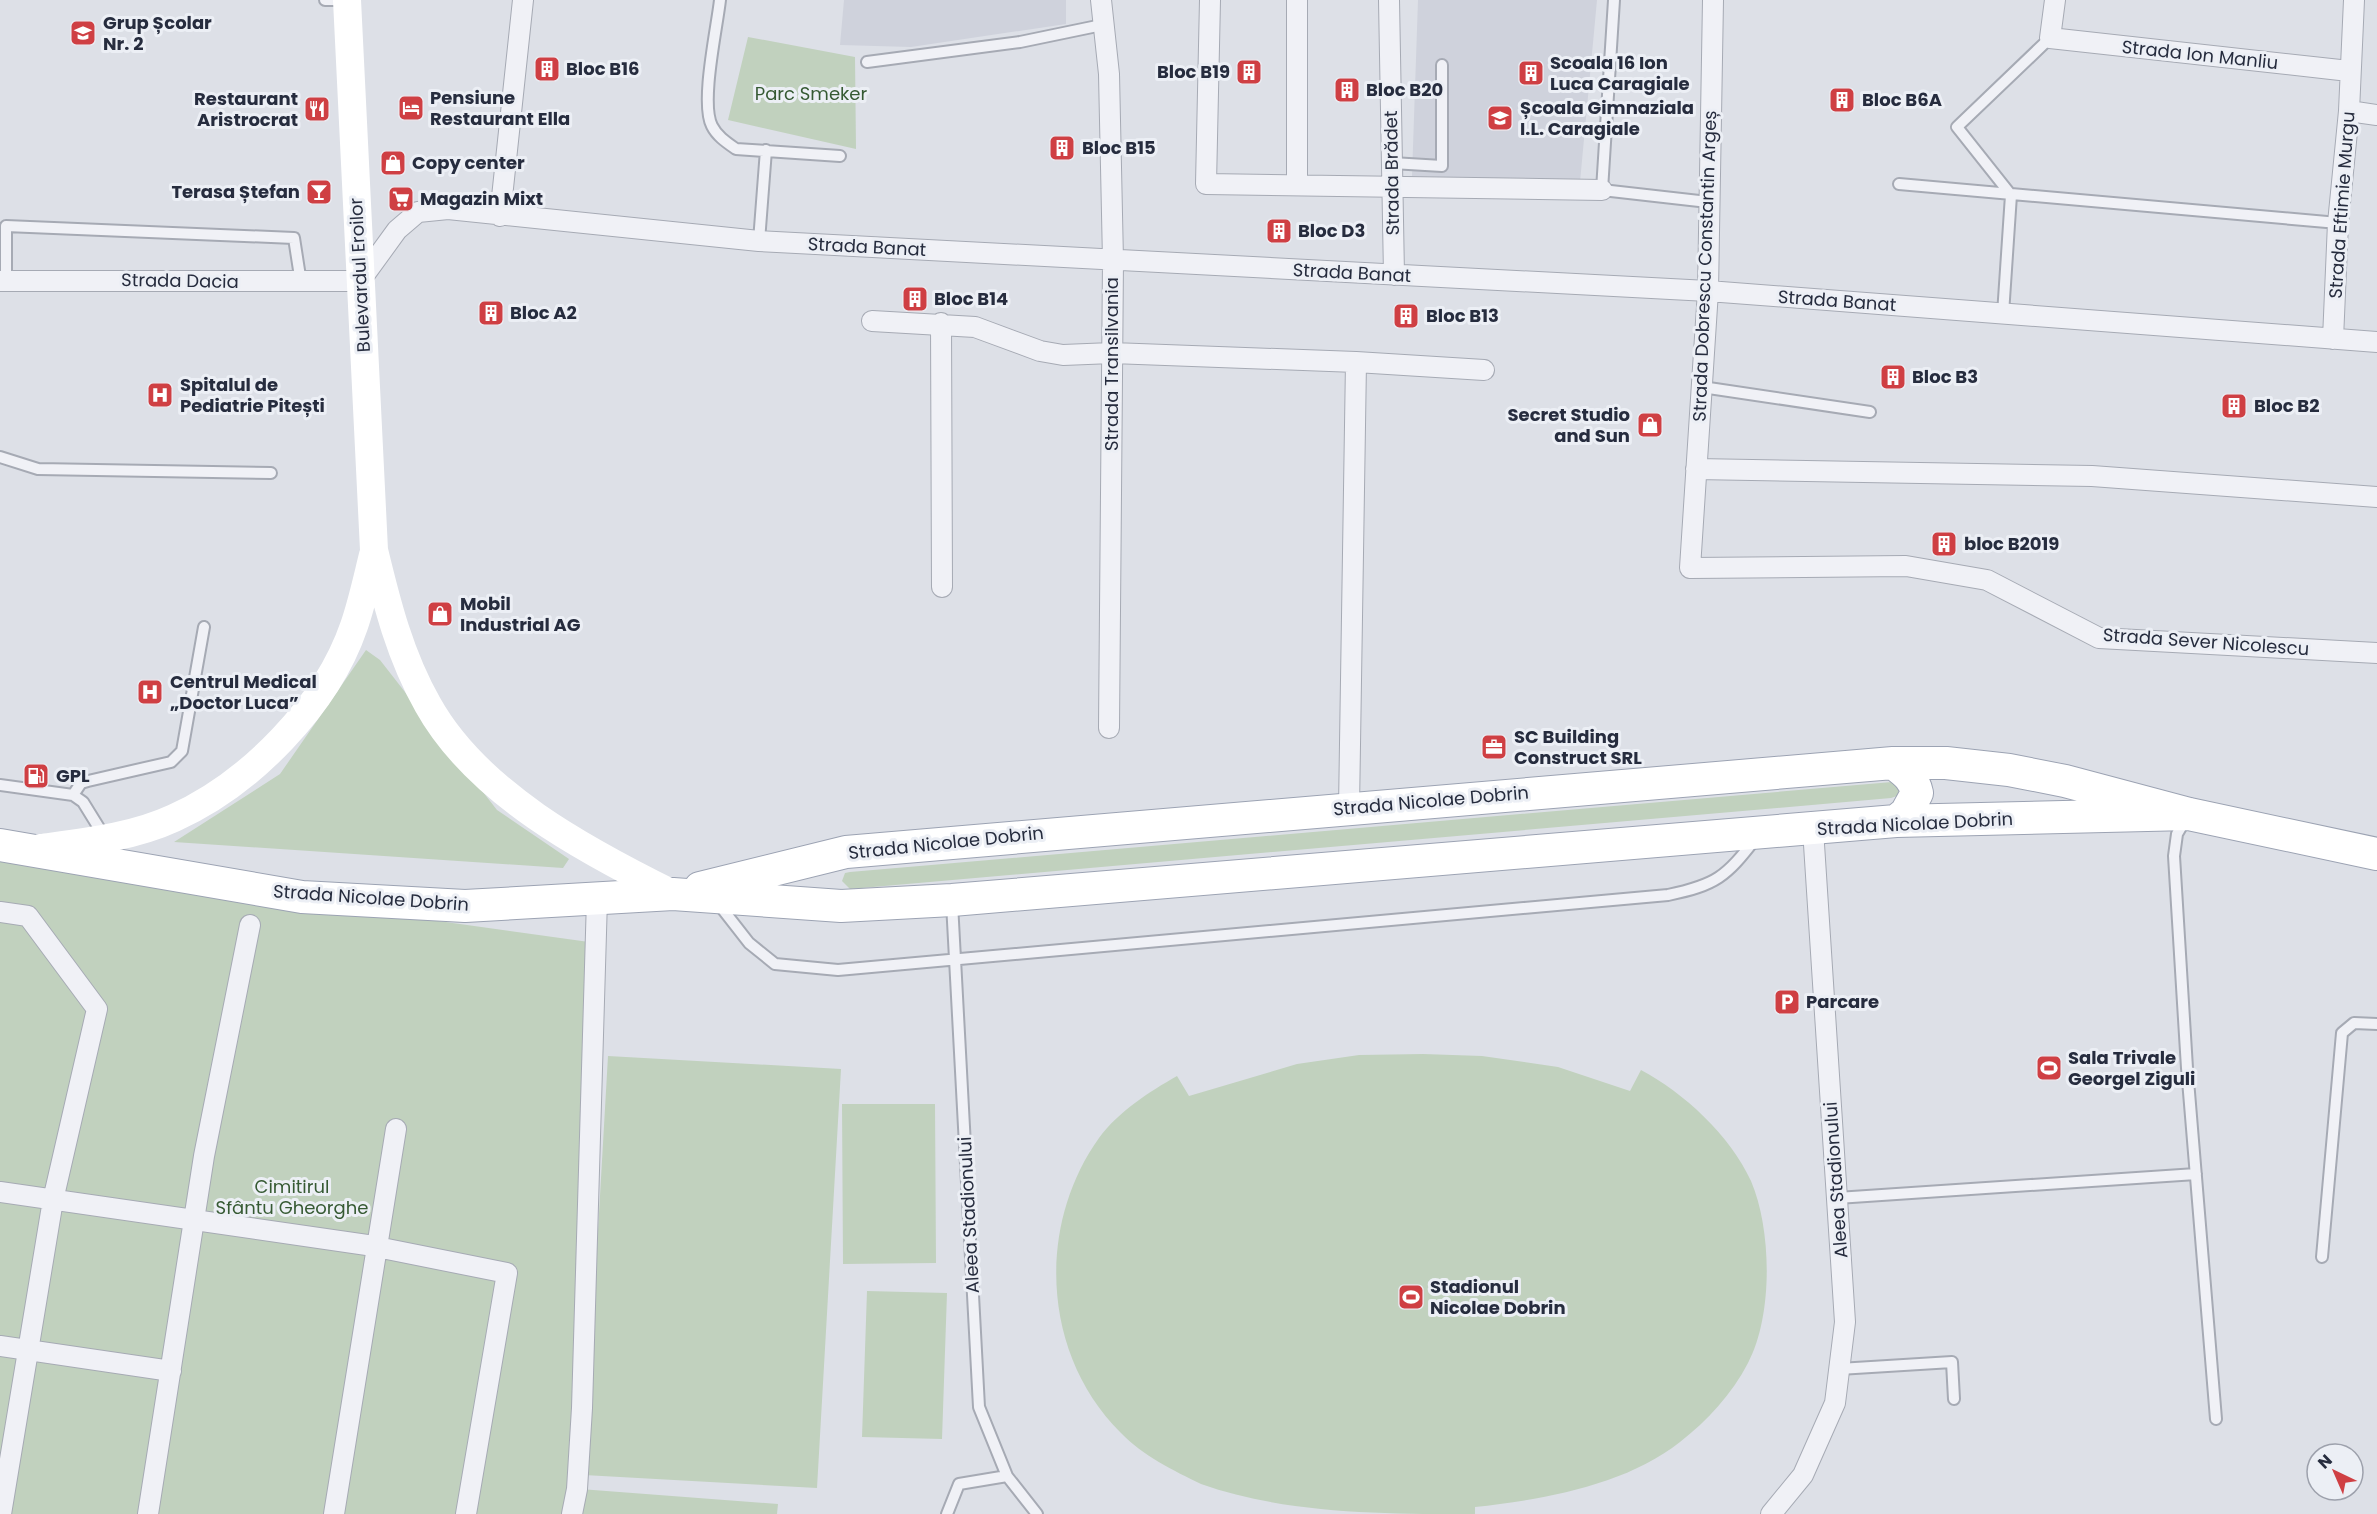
<svg xmlns="http://www.w3.org/2000/svg" width="2377" height="1514" viewBox="0 0 2377 1514" font-family="Poppins,sans-serif">
<rect width="100%" height="100%" fill="#dde0e7"/>
<!-- built -->
<path fill="#cfd2dc" d="M 844,0 L 1066,0 L 1066,24 L 911,47 L 840,45 Z
M 1418,0 L 1597,0 L 1580,182 L 1412,176 Z"/>
<!-- green -->
<path fill="#c1d1be" d="M 748,37 L 855,57 L 856,149 L 728,120 Z
M 366,650 L 380,660 L 497,810 L 569,859 L 563,868 L 174,842 L 280,774 Z
M 1892,782 L 1898,784 L 1900,790 L 1897,796 L 1891,798 L 850,889 L 842,881 L 845,873 L 850,872 Z
M 0,860 L 589,942 L 580,1489 L 778,1504 L 777,1514 L 0,1514 Z
M 1423,1054 L 1482,1056 L 1558,1067 L 1630,1091 L 1641,1070 C 1684,1093 1730,1135 1751,1181 C 1772,1230 1773,1316 1748,1363 C 1732,1394 1707,1421 1680,1442 C 1626,1485 1542,1500 1475,1507 L 1475,1514 C 1384,1514 1286,1514 1201,1484 C 1174,1471 1142,1455 1121,1433 C 1042,1355 1036,1226 1099,1138 C 1119,1111 1149,1092 1177,1076 L 1189,1096 L 1297,1064 L 1359,1055 Z
M 608,1056 L 841,1069 L 817,1488 L 584,1475 Z
M 842,1104 L 935,1104 L 936,1263 L 843,1264 Z
M 867,1291 L 947,1293 L 942,1439 L 862,1437 Z"/>
<g fill="none" stroke-linecap="round" stroke-linejoin="round">
<!-- lane casing -->
<g stroke="#a6aab4" stroke-width="14">
<path id="lane" d="M 325,0 L 344,0
M 720,0 C 717,28 700,103 712,126 C 717,136 726,142 736,149 L 840,156
M 1614,0 L 1602,190 L 1708,202
M 867,62 L 1020,42 L 1102,25
M 1392,163 L 1442,166 L 1442,65
M 1899,184 L 2338,223
M 759,241 L 766,150
M 6,279 L 6,226 L 294,238 L 301,283
M 2003,314 L 2011,195 L 1957,127 L 2050,38
M 1702,387 L 1870,412
M 0,457 L 38,469 L 271,473
M 0,785 L 73,795 L 83,802 L 104,836
M 73,795 L 81,783 L 88,781 L 171,762 L 182,751 L 204,627
M 2187,817 L 2177,834 L 2174,856 L 2187,1068 L 2216,1419
M 717,902 L 749,943 L 775,964 L 838,970 L 1668,895 C 1716,885 1726,877 1756,838
M 952,903 L 979,1407 L 1007,1476 L 1037,1514
M 1837,1198 L 2196,1174
M 2322,1257 L 2342,1033 L 2354,1023 L 2377,1024
M 1839,1369 L 1952,1362 L 1954,1399
M 947,1514 L 959,1484 L 1007,1476"/>
</g>
<!-- street casing -->
<g stroke="#a6aab4" stroke-width="22">
<path id="street" d="M 1101,0 L 1109,74 L 1113,260 L 1109,728
M 1210,0 L 1206,184 L 1602,190
M 1389,0 L 1394,275
M 1713,0 L 1708,291 L 1690,568 L 1906,566 L 1987,580 L 2099,638 L 2377,653
M 2055,0 L 2050,38 L 2349,71
M 2349,111 L 2377,115
M 1297,185 L 1297,0
M 500,216 L 523,0
M 0,281 L 360,281 L 397,230 L 418,212 L 448,209 L 759,241 L 1708,291 L 2377,342
M 872,321 L 975,327 L 1040,351 L 1063,355 L 1112,353 L 1356,362 L 1484,370
M 941,323 L 942,587
M 2333,339 L 2338,223 L 2349,111 L 2354,0
M 1696,469 L 2092,476 L 2377,497
M 1349,808 L 1356,362
M 0,912 L 28,916 L 97,1009 L 53,1200 L 1,1514
M 0,1192 L 367,1245 L 507,1273 L 466,1514
M 0,1346 L 171,1371
M 148,1514 L 204,1156 L 250,925
M 334,1514 L 396,1129
M 572,1514 L 577,1489 L 582,1408 L 597,899
M 1771,1514 L 1803,1475 L 1835,1403 L 1845,1322 L 1813,829"/>
</g>
<!-- primary casing -->
<g stroke="#9ca3b3" stroke-width="34">
<path id="primary" d="M 1893,763 C 1905,772 1914,778 1917,793 L 1906,813 L 1896,821
M 0,845 L 302,897 L 465,906 L 673,894 L 841,906 L 952,900 L 1896,821 L 2189,814
M 700,888 L 846,852 L 1893,763 L 1946,763 L 2009,770 L 2065,781 L 2189,814 L 2377,854"/>
</g>
<!-- lane -->
<use href="#lane" stroke="#f0f1f6" stroke-width="10"/>
<!-- street -->
<use href="#street" stroke="#f0f1f6" stroke-width="20"/>
<!-- secondary -->
<path stroke="#fff" stroke-width="28" d="M 347,0 L 374,550 C 387,604 400,656 428,705 C 477,793 586,851 673,894
M 41,848 C 86,842 133,837 174,818 C 250,784 327,705 354,626 C 362,603 367,579 373,555"/>
<!-- primary -->
<use href="#primary" stroke="#fff" stroke-width="32"/>
</g>
<!-- icons -->
<defs>
<g id="school-square" transform="scale(1.35)"><rect x="-9" y="-9" width="18" height="18" rx="4" fill="#cf3f43" stroke="#eceff5"/><path d="M0-5L7-2L0 1L-7-2ZM-4 1L0 2.5L4 1V4Q0 6-4 4Z" fill="#fff"/></g>
<g id="building-square" transform="scale(1.35)"><rect x="-9" y="-9" width="18" height="18" rx="4" fill="#cf3f43" stroke="#eceff5"/><path d="M-4-6H4V6H1V3H-1V6H-4ZM-2.5-4.3h1.7v1.8h-1.7ZM.8-4.3h1.7v1.8H.8ZM-2.5-1h1.7V.8h-1.7ZM.8-1h1.7V.8H.8Z" fill="#fff"/></g>
<g id="hotel-square" transform="scale(1.35)"><rect x="-9" y="-9" width="18" height="18" rx="4" fill="#cf3f43" stroke="#eceff5"/><path d="M-6-4.5h1.5V1H6V5H4.5V3h-9V5H-6ZM-4 0a1.8 1.8 0 1 1 3.6 0ZM.5 0V-2.5h3Q6-2.5 6 0Z" fill="#fff"/></g>
<g id="restaurant-square" transform="scale(1.35)"><rect x="-9" y="-9" width="18" height="18" rx="4" fill="#cf3f43" stroke="#eceff5"/><path d="M-5-6h1v4h1v-4h1v4h1v-4h1v5L-1.5 .5V6h-2V.5L-5-1ZM5-6V6H3V1.5H1.5Q1.5-4 5-6Z" fill="#fff"/></g>
<g id="shop-square" transform="scale(1.35)"><rect x="-9" y="-9" width="18" height="18" rx="4" fill="#cf3f43" stroke="#eceff5"/><path d="M-5-2.5h2.3a2.7 3.5 0 0 1 5.4 0H5L5.5 6h-11ZM-1.5-2.5h3a1.5 2.3 0 0 0-3 0Z" fill="#fff"/></g>
<g id="bar-square" transform="scale(1.35)"><rect x="-9" y="-9" width="18" height="18" rx="4" fill="#cf3f43" stroke="#eceff5"/><path d="M-6-5H6L.8 .8V4.5H3.5V6h-7V4.5H-.8V.8Z" fill="#fff"/></g>
<g id="supermarket-square" transform="scale(1.35)"><rect x="-9" y="-9" width="18" height="18" rx="4" fill="#cf3f43" stroke="#eceff5"/><path d="M-6-5.5h2.5l.6 2H6L4.5 2H-2.5L-4.4-4H-6ZM-1.5 3.2a1.3 1.3 0 1 0 .1 0ZM3 3.2a1.3 1.3 0 1 0 .1 0Z" fill="#fff"/></g>
<g id="hospital-square" transform="scale(1.35)"><rect x="-9" y="-9" width="18" height="18" rx="4" fill="#cf3f43" stroke="#eceff5"/><path d="M-5-5h3v3.5h4V-5h3V5h-3V1.5h-4V5h-3Z" fill="#fff"/></g>
<g id="office-square" transform="scale(1.35)"><rect x="-9" y="-9" width="18" height="18" rx="4" fill="#cf3f43" stroke="#eceff5"/><path d="M-6-3h4V-5.5h4V-3h4V5H-6ZM-1-4.5V-3h2v-1.5ZM-6 0V1H6V0Z" fill="#fff"/></g>
<g id="fuel-square" transform="scale(1.35)"><rect x="-9" y="-9" width="18" height="18" rx="4" fill="#cf3f43" stroke="#eceff5"/><path d="M-5.5-6h7V0h2V4h1.3V-2.5L3-4.5l.8-.8L6-3V5H2.5V1h-1V6h-7ZM-4.2-4.7v3.2H.2V-4.7Z" fill="#fff"/></g>
<g id="parking-square" transform="scale(1.35)"><rect x="-9" y="-9" width="18" height="18" rx="4" fill="#cf3f43" stroke="#eceff5"/><path d="M-3.5-5.5H1a3.5 3.5 0 0 1 0 7H-1V5.5H-3.5ZM-1-3.4V-.6H.8a1.4 1.4 0 0 0 0-2.8Z" fill="#fff"/></g>
<g id="stadium-square" transform="scale(1.35)"><rect x="-9" y="-9" width="18" height="18" rx="4" fill="#cf3f43" stroke="#eceff5"/><path d="M0-5a6.5 5 0 1 0 0 10a6.5 5 0 1 0 0-10ZM-3.5-1.8h7v3.6h-7Z" fill="#fff"/></g>
</defs>
<g fill-rule="evenodd">
<use href="#school-square" x="83" y="33"/>
<use href="#building-square" x="547" y="69"/>
<use href="#building-square" x="1249" y="72"/>
<use href="#building-square" x="1531" y="73"/>
<use href="#building-square" x="1347" y="90"/>
<use href="#building-square" x="1842" y="100"/>
<use href="#hotel-square" x="411" y="108"/>
<use href="#restaurant-square" x="317" y="109"/>
<use href="#school-square" x="1500" y="118"/>
<use href="#building-square" x="1062" y="148"/>
<use href="#shop-square" x="393" y="163"/>
<use href="#bar-square" x="319" y="192"/>
<use href="#supermarket-square" x="401" y="199"/>
<use href="#building-square" x="1279" y="231"/>
<use href="#building-square" x="915" y="299"/>
<use href="#building-square" x="491" y="313"/>
<use href="#building-square" x="1406" y="316"/>
<use href="#building-square" x="1893" y="377"/>
<use href="#hospital-square" x="160" y="395"/>
<use href="#building-square" x="2234" y="406"/>
<use href="#shop-square" x="1650" y="425"/>
<use href="#building-square" x="1944" y="544"/>
<use href="#shop-square" x="440" y="614"/>
<use href="#hospital-square" x="150" y="692"/>
<use href="#office-square" x="1494" y="747"/>
<use href="#fuel-square" x="36" y="776"/>
<use href="#parking-square" x="1787" y="1002"/>
<use href="#stadium-square" x="2049" y="1068"/>
<use href="#stadium-square" x="1411" y="1297"/>
</g>
<g text-anchor="middle" stroke-width="6" stroke-linejoin="round" paint-order="stroke">
<!-- poi labels -->
<g font-size="18" font-weight="bold" fill="#262c3e" stroke="#eceff5" text-anchor="start">
<text x="103" y="29">Grup Școlar<tspan x="103" dy="21">Nr. 2</tspan></text>
<text x="1550" y="69">Scoala 16 Ion<tspan x="1550" dy="21">Luca Caragiale</tspan></text>
<text x="566" y="75">Bloc B16</text>
<text x="1230" y="78" text-anchor="end">Bloc B19</text>
<text x="1366" y="96">Bloc B20</text>
<text x="430" y="104">Pensiune<tspan x="430" dy="21">Restaurant Ella</tspan></text>
<text x="298" y="105" text-anchor="end">Restaurant<tspan x="298" dy="21">Aristrocrat</tspan></text>
<text x="1862" y="106">Bloc B6A</text>
<text x="1520" y="114">Școala Gimnaziala<tspan x="1520" dy="21">I.L. Caragiale</tspan></text>
<text x="1082" y="154">Bloc B15</text>
<text x="412" y="169">Copy center</text>
<text x="300" y="198" text-anchor="end">Terasa Ștefan</text>
<text x="420" y="205">Magazin Mixt</text>
<text x="1298" y="237">Bloc D3</text>
<text x="934" y="305">Bloc B14</text>
<text x="510" y="319">Bloc A2</text>
<text x="1426" y="322">Bloc B13</text>
<text x="1912" y="383">Bloc B3</text>
<text x="180" y="391">Spitalul de<tspan x="180" dy="21">Pediatrie Pitești</tspan></text>
<text x="2254" y="412">Bloc B2</text>
<text x="1630" y="421" text-anchor="end">Secret Studio<tspan x="1630" dy="21">and Sun</tspan></text>
<text x="1964" y="550">bloc B2019</text>
<text x="460" y="610">Mobil<tspan x="460" dy="21">Industrial AG</tspan></text>
<text x="170" y="688">Centrul Medical<tspan x="170" dy="21">„Doctor Luca”</tspan></text>
<text x="1514" y="743">SC Building<tspan x="1514" dy="21">Construct SRL</tspan></text>
<text x="56" y="782">GPL</text>
<text x="1806" y="1008">Parcare</text>
<text x="2068" y="1064">Sala Trivale<tspan x="2068" dy="21">Georgel Ziguli</tspan></text>
<text x="1430" y="1293">Stadionul<tspan x="1430" dy="21">Nicolae Dobrin</tspan></text>
</g>
<!-- street labels -->
<g font-size="18" fill="#262c3e" stroke="#eceff5">
<text transform="translate(2200 55) rotate(6)" y="6">Strada Ion Manliu</text>
<text transform="translate(1392 173) rotate(-91)" y="6">Strada Brădet</text>
<text transform="translate(2342 205) rotate(-86)" y="6">Strada Eftimie Murgu</text>
<text transform="translate(867 247) rotate(3)" y="6">Strada Banat</text>
<text transform="translate(1705 266) rotate(-88)" y="6">Strada Dobrescu Constantin Argeș</text>
<text transform="translate(1352 273) rotate(3)" y="6">Strada Banat</text>
<text transform="translate(360 275) rotate(-93)" y="6">Bulevardul Eroilor</text>
<text transform="translate(180 281) rotate(1)" y="6">Strada Dacia</text>
<text transform="translate(1837 301) rotate(4)" y="6">Strada Banat</text>
<text transform="translate(1112 364) rotate(-90)" y="6">Strada Transilvania</text>
<text transform="translate(2206 642) rotate(4)" y="6">Strada Sever Nicolescu</text>
<text transform="translate(1431 801) rotate(-5)" y="6">Strada Nicolae Dobrin</text>
<text transform="translate(1915 824) rotate(-3)" y="6">Strada Nicolae Dobrin</text>
<text transform="translate(946 843) rotate(-6)" y="6">Strada Nicolae Dobrin</text>
<text transform="translate(371 898) rotate(4)" y="6">Strada Nicolae Dobrin</text>
<text transform="translate(1836 1180) rotate(-94)" y="6">Aleea Stadionului</text>
<text transform="translate(969 1215) rotate(-93)" y="6">Aleea Stadionului</text>
</g>
<!-- park labels -->
<g font-size="18" fill="#365a33" stroke="#eceff5">
<text x="811" y="100">Parc Smeker</text>
<text x="292" y="1193">Cimitirul<tspan x="292" dy="21">Sfântu Gheorghe</tspan></text>
</g>
</g>
<!-- north arrow -->
<g transform="translate(2335 1472) rotate(316)"><circle r="28" fill="#eceff5" stroke="#9da1ac" stroke-width="1.5"/>
<path d="M0-4.5L10 22L0 15L-10 22Z" fill="#cf3f43"/>
<text y="-9" font-size="16" font-weight="bold" text-anchor="middle" fill="#262c3e">N</text>
</g>
</svg>
